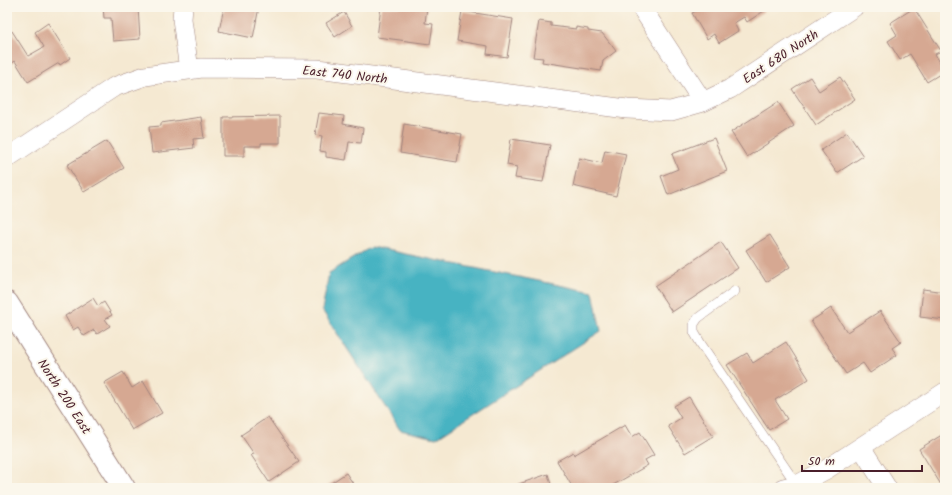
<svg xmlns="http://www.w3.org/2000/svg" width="952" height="495" viewBox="0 0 952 495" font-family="Kalam,sans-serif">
<rect width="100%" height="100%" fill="#fbf7ec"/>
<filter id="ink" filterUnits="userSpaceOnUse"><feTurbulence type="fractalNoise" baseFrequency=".025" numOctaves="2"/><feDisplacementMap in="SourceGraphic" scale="8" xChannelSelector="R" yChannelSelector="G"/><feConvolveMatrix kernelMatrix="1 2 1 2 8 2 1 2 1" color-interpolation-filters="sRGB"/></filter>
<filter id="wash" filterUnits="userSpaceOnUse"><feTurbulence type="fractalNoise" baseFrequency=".012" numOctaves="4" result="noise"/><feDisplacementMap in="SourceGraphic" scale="16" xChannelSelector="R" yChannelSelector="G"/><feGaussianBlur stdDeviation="0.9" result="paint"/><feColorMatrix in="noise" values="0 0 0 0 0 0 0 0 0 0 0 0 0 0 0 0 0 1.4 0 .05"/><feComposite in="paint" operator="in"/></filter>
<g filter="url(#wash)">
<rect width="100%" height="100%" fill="#f5e9d2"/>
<!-- water -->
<path fill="#46b3c2" stroke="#486976" d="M 371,247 L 593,292 L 601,331 L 436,438 L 400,430 L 322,310 L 329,273 Z"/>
<g id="blocks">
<!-- building -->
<path fill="#d6a892" d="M 103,7 L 138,7 L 140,39 L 113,41 L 111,18 L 104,18 Z
M 224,7 L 259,7 L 253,38 L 219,31 Z
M 381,7 L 427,7 L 425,23 L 433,24 L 430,44 L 377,37 Z
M 697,7 L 762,7 L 764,11 L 747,22 L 744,17 L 734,23 L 738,31 L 719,43 L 714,34 L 707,39 L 692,13 L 698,10 Z
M 914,8 L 941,51 L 935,54 L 945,71 L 927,82 L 910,54 L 900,60 L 888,41 L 897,35 L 890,23 Z
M 462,11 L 513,19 L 507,57 L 487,54 L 488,46 L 457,41 Z
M 344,12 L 352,26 L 335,37 L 326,23 Z
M 539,21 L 551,23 L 551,26 L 576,29 L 576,27 L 588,29 L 588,31 L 602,33 L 616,51 L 603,61 L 601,71 L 542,62 L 543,58 L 533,57 Z
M 48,23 L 70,58 L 60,65 L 59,63 L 28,82 L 15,61 L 11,64 L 7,58 L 7,34 L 12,31 L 28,56 L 44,47 L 35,32 Z
M 810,77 L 819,91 L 840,77 L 855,99 L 816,125 L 792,89 Z
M 778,102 L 794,126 L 747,157 L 731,132 Z
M 319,113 L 344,116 L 343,124 L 363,128 L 361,143 L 349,142 L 346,160 L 326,157 L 326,152 L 320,151 L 322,136 L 315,135 Z
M 280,116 L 280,143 L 261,143 L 261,146 L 244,146 L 244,156 L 223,156 L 223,117 Z
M 201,117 L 204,138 L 193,139 L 194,148 L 152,153 L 149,127 L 161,126 L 161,123 Z
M 404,124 L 462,134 L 457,162 L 400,153 Z
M 847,132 L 863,156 L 837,173 L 821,150 Z
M 714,138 L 727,171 L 668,195 L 661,176 L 678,169 L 672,154 Z
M 511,139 L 550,145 L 543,182 L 515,178 L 517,167 L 507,165 Z
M 107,141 L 124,168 L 84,192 L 67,165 Z
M 605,150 L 626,154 L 616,196 L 573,186 L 579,158 L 602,163 Z
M 770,235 L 790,267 L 766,282 L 746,250 Z
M 721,242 L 738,268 L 672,312 L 655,286 Z
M 923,289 L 945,292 L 945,320 L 920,317 Z
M 93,298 L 98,306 L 104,302 L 112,315 L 105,319 L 110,326 L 97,334 L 94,330 L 84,336 L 78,327 L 73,330 L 65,316 Z
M 831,308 L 847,332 L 880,311 L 901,342 L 892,348 L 897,355 L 870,373 L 863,363 L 846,374 L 811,321 Z
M 786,342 L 809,379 L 775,400 L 787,419 L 769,430 L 727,365 L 747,353 L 753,363 Z
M 123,372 L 132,388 L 143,381 L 162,413 L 132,430 L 104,383 Z
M 689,397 L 713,436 L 685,453 L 668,426 L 681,418 L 674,406 Z
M 268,417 L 299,462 L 269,482 L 251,455 L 254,454 L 241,435 Z
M 625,425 L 632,437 L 640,432 L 654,455 L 645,460 L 648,465 L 608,488 L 573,488 L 557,461 L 573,452 L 574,455 Z
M 945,433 L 945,488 L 943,488 L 919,449 Z
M 346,473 L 356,488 L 331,488 L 328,485 Z
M 548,474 L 552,488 L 514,488 L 513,486 Z"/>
</g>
</g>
<g filter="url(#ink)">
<use href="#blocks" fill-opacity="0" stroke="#a0847e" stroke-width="1"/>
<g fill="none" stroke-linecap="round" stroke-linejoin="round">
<!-- service casing -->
<g stroke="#a0847e" stroke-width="10">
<path id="service" d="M 735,291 L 698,318 L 694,324 L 694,332 L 701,344 L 767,441 L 797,485"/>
</g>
<!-- minor casing -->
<g stroke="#a0847e" stroke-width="20">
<path id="minor" d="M 183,7 L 182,19 L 189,70
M 641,7 L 703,102
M 7,158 L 114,87 L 145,76 L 202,68 L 317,69 L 627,109 L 671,111 L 703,102 L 730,89 L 854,7
M 861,447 L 887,488
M 783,488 L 797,485 L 827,469 L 945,392"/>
</g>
<!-- tertiary casing -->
<g stroke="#a0847e" stroke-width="24">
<path id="tertiary" d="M 7,303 L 124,488"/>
</g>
<!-- service -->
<use href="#service" stroke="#fff" stroke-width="9"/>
<!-- minor -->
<use href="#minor" stroke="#fff" stroke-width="19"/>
<!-- tertiary -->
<use href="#tertiary" stroke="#fff" stroke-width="22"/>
</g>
</g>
<g text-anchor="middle" stroke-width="4" stroke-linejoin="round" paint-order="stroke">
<!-- street labels -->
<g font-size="13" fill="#4a1f2b" stroke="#fbf7ec">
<text transform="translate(780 56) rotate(-33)" y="5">East 680 North</text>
<text transform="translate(345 74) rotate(6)" y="5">East 740 North</text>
<text transform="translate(65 396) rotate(57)" y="5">North 200 East</text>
</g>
</g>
<!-- margin -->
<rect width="952" height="495" fill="none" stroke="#fbf7ec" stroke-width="24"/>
<!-- scale -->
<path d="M802 465v6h120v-6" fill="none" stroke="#4a1f2b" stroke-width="2"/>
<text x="808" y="465" font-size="12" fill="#4a1f2b" stroke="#fbf7ec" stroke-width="3" paint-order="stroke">50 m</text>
</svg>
